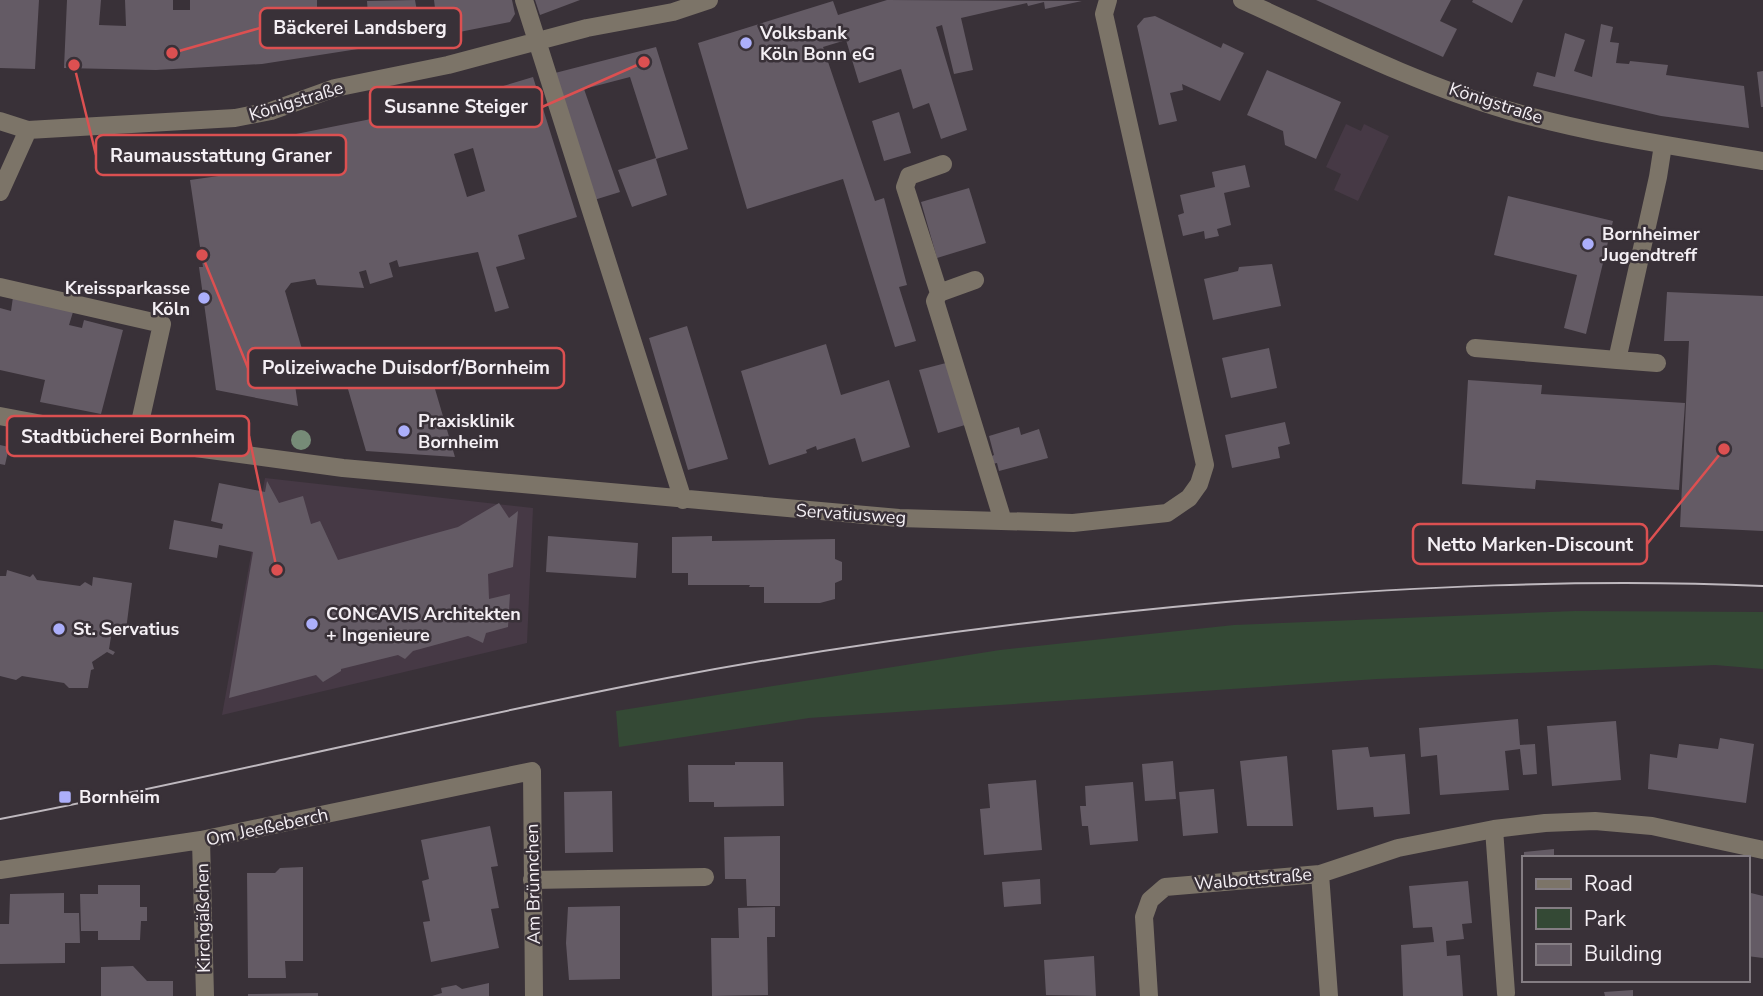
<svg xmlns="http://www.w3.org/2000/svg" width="1763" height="996" viewBox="0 0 1763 996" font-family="'Nunito Sans',sans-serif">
<rect width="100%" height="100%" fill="#393138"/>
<!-- built -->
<path fill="#463945" d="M 1346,124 L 1361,131 L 1364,124 L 1389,136 L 1358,201 L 1334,190 L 1341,174 L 1326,167 Z
M 265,478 L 533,508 L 527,643 L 222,715 Z"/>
<!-- green -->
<path fill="#344935" d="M 1575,611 L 1763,612 L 1763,669 L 1715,665 L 1377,679 L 809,718 L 619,747 L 616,711 L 1000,650 L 1234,625 Z"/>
<!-- building -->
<path fill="#645b65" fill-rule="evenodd" d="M 0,0 L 39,0 L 35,69 L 0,68 Z
M 67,0 L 101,0 L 99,25 L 126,26 L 125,0 L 173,0 L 173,10 L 190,10 L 190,0 L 317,0 L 317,18 L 368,16 L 367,1 L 415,0 L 422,39 L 262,64 L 156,70 L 64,68 Z
M 434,0 L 512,0 L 515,14 L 510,22 L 434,37 L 432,17 L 436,16 Z
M 535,0 L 580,0 L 540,15 Z
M 887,0 L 1082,1 L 1045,9 L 1044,2 L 1028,6 L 1027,3 L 961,18 L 973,70 L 954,74 L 942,25 L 936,27 L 967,130 L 941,139 L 929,103 L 913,109 L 901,69 L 859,83 L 846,40 L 823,47 L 875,201 L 884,198 L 907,285 L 899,287 L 916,341 L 895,347 L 843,179 L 747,209 L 698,43 L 833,1 L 838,15 Z
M 1316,0 L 1451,0 L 1440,21 L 1457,29 L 1443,57 Z
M 1473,0 L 1523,0 L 1512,23 L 1472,2 Z
M 1155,16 L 1221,48 L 1223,43 L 1244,53 L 1220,101 L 1182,84 L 1183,90 L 1170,93 L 1177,121 L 1159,125 L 1137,26 L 1144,18 Z
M 1601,24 L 1613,27 L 1610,42 L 1619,43 L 1616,63 L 1629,64 L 1630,61 L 1668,65 L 1666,75 L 1744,86 L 1749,128 L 1661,116 L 1533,86 L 1537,72 L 1555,77 L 1565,33 L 1585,40 L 1574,71 L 1592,77 Z
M 656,47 L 688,149 L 656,159 L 667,195 L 632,207 L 618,170 L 656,158 L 630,77 L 584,89 L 620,192 L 594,200 L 555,73 Z
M 1267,70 L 1341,102 L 1316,159 L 1285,145 L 1283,131 L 1247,115 Z
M 1763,71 L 1763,107 L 1761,107 L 1757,72 Z
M 533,77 L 577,217 L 518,235 L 525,259 L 496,267 L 509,308 L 495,312 L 478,252 L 399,267 L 397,260 L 389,263 L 393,277 L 370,284 L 366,270 L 359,272 L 364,288 L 317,285 L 315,279 L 291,283 L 285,291 L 304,356 L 291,357 L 298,406 L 216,390 L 199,267 L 203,267 L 190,180 L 283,167 L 278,149 L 281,137 L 436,106 ZM 473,148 L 485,191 L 467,197 L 454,154 Z
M 899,112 L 911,153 L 884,161 L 872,121 Z
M 1245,165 L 1250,187 L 1224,193 L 1231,225 L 1217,229 L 1219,236 L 1205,239 L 1204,231 L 1183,236 L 1178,215 L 1184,213 L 1180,195 L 1215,187 L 1212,172 Z
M 969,188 L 986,243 L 937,258 L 921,202 Z
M 1508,196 L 1613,221 L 1586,334 L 1564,328 L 1577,275 L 1494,255 Z
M 1272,264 L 1281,306 L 1213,320 L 1204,279 L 1238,271 L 1239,267 Z
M 1667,292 L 1763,296 L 1763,531 L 1680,527 L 1689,341 L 1664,341 Z
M 13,297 L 73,312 L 69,325 L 82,328 L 84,320 L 123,330 L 101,414 L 40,402 L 45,380 L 0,370 L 0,308 L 11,311 Z
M 687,326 L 728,459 L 688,470 L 649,338 Z
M 826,344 L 841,395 L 889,380 L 910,447 L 862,462 L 855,438 L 817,450 L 816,446 L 806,450 L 807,453 L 769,465 L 741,371 Z
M 1269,348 L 1277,388 L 1231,398 L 1222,358 Z
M 946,363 L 965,425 L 938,433 L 919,370 Z
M 341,365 L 430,372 L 455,457 L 366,451 Z
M 1468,380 L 1542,385 L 1541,394 L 1685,403 L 1679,490 L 1536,480 L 1535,489 L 1462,484 Z
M 1285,422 L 1290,444 L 1278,447 L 1280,458 L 1232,468 L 1225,435 Z
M 1019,427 L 1021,435 L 1039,429 L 1048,458 L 999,471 L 997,463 L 992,464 L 990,457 L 994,455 L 989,436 Z
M 0,445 L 9,447 L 5,465 L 0,464 Z
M 267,481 L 279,503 L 303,496 L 311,524 L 320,521 L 338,560 L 458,527 L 499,503 L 509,518 L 518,511 L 513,567 L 488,574 L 489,599 L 510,594 L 508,627 L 486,633 L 483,643 L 468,636 L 413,651 L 405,659 L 398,655 L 341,669 L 341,671 L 323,682 L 316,675 L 229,698 L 253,552 L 219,545 L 217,558 L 169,549 L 174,520 L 222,529 L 223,524 L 211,521 L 219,483 L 265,492 Z
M 548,536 L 638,543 L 636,578 L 546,572 Z
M 712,536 L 712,541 L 835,539 L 835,559 L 842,562 L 842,580 L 835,583 L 835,599 L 820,603 L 764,603 L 764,587 L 749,587 L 750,585 L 688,585 L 688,573 L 672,573 L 672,537 Z
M 7,570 L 30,577 L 33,574 L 37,580 L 80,586 L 85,582 L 92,586 L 93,577 L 132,583 L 126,630 L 112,631 L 109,649 L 115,652 L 113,655 L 107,652 L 92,662 L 94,669 L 91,670 L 88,688 L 69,688 L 64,683 L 22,676 L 16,680 L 0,676 L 0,576 L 6,576 Z
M 1518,719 L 1520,745 L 1535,744 L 1537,774 L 1523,775 L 1520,749 L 1505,751 L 1509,790 L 1440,795 L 1437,755 L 1421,757 L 1419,728 Z
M 1616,721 L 1621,780 L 1552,786 L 1547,726 Z
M 1720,738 L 1754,744 L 1746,803 L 1648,789 L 1650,754 L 1677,758 L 1679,744 L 1718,749 Z
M 1368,747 L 1370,757 L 1405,754 L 1410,814 L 1374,817 L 1373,807 L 1337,810 L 1332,750 Z
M 1287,756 L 1293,826 L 1247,826 L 1240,761 Z
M 1173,761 L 1176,799 L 1145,801 L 1142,764 Z
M 735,762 L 783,762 L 784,806 L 714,807 L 714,802 L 689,802 L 688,765 L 735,765 Z
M 1036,780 L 1042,850 L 984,855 L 980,809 L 990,808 L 988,784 Z
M 1133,782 L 1138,841 L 1090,845 L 1088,826 L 1082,826 L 1080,806 L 1086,806 L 1085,786 Z
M 1214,789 L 1218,833 L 1183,836 L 1179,792 Z
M 612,791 L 613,852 L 565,853 L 564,792 Z
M 490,826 L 498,866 L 491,867 L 499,908 L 491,909 L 499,948 L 431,962 L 423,922 L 430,921 L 422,881 L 429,879 L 421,840 Z
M 780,836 L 780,906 L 747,906 L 746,879 L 725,879 L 724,837 Z
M 1554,849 L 1554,858 L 1524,858 L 1524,852 Z
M 303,867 L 303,961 L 285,961 L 286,978 L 248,978 L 247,873 L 275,873 L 280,868 Z
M 1040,879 L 1041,904 L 1004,907 L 1002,882 Z
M 1468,881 L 1472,923 L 1462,924 L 1464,939 L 1446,941 L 1447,956 L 1460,955 L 1463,996 L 1403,996 L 1401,945 L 1434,942 L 1432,927 L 1413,928 L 1409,886 Z
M 98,885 L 140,885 L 140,907 L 147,907 L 147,921 L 141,921 L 140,940 L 98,940 L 98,931 L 81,931 L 80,894 L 98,894 Z
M 1747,892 L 1763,896 L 1763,958 L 1747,956 Z
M 64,893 L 64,913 L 79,913 L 80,943 L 65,943 L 65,963 L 0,964 L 0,924 L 9,924 L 10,894 Z
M 620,906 L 620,979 L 569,980 L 566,943 L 568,907 Z
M 775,907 L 775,937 L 767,937 L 768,995 L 712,996 L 711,938 L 739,938 L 738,908 Z
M 1094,956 L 1096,996 L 1046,995 L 1044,960 Z
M 133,966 L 147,981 L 173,981 L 173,996 L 101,996 L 101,967 Z
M 489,983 L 489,996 L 432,996 L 442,993 L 441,988 L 456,985 L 462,989 Z
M 1633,990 L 1633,996 L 1605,996 L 1604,992 Z
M 318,993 L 318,996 L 248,996 L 248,994 Z"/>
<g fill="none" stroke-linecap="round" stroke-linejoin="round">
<!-- minor -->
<path stroke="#7c7468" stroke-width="18" d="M 524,0 L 683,500
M 1242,0 C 1326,38 1419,85 1507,110 C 1591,134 1677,147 1763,161
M 0,121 L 28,130 L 235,118 L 271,111 L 335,88 L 448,65 L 587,28 L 673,12 L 709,0
M 0,192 L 28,130
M 975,280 L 939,293 L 935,301 L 1003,521
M 0,287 L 162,324 L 136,440
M 939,293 L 905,187 L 909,176 L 943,164
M 1475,348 L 1617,360
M 1657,363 L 1617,360 L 1658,177 L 1663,145
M 0,416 L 106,436 L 343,468 L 899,518 L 1073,523 L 1167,513 L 1189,498 L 1199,484 L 1205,465 L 1104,14 L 1108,0
M 1494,829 L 1506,993
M 201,840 L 205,996
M 0,870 L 201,840 L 532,771 L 534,996
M 1320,874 L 1329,996
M 532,880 L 705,877
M 1149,996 L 1144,917 L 1150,900 L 1165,887 L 1320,874 L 1398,848 L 1494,829 L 1545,823 L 1595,821 L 1652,826 L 1763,850"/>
<!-- tram -->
<path stroke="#bfb9bf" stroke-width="2" d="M 0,819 C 223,776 444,721 667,678 C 851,643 1038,619 1226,602 C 1404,587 1584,578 1763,586"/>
</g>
<!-- trees -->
<circle fill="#768b77" cx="301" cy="440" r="10"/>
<!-- markers -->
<g fill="#acaffb" stroke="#393138" stroke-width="2.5">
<circle cx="746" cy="43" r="7"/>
<circle cx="1588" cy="244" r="7"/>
<circle cx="204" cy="298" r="7"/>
<circle cx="404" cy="431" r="7"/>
<circle cx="312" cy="624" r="7"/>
<circle cx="59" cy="629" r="7"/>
<rect x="58" y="790" width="14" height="14" rx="3.5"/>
</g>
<g text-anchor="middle" stroke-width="5" stroke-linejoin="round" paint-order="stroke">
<!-- poi labels -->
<g font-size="18" font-weight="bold" fill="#f4eff4" stroke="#393138" text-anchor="start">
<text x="760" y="39">Volksbank<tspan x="760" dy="21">Köln Bonn eG</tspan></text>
<text x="1602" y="240">Bornheimer<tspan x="1602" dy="21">Jugendtreff</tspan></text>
<text x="190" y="294" text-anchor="end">Kreissparkasse<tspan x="190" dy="21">Köln</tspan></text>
<text x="418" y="427">Praxisklinik<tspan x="418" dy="21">Bornheim</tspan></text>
<text x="326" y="620">CONCAVIS Architekten<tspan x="326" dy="21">+ Ingenieure</tspan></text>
<text x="73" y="635">St. Servatius</text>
<text x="79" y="803">Bornheim</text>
</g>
<!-- street labels -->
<g font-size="18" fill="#f4eff4" stroke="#393138">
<text transform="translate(296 101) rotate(-17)" y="6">Königstraße</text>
<text transform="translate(1496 103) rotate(18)" y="6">Königstraße</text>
<text transform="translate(851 514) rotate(4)" y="6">Servatiusweg</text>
<text transform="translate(267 827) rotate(-12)" y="6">Om Jeeßeberch</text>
<text transform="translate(1253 879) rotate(-5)" y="6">Walbottstraße</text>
<text transform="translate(533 884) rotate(-91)" y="6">Am Brünnchen</text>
<text transform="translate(203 918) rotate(-91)" y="6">Kirchgäßchen</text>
</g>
</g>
<!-- callouts -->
<path fill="none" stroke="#dc5051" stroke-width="2.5" d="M172 53L260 28M644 62L542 107M74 65L96 155M202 255L248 368M277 570L249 436M1724 449L1647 544"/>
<g fill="#dc5051" stroke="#393138" stroke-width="2.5">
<circle cx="172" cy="53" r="7"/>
<circle cx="644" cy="62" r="7"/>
<circle cx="74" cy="65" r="7"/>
<circle cx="202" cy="255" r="7"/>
<circle cx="277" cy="570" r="7"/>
<circle cx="1724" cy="449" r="7"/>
</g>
<g fill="#393138" stroke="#dc5051" stroke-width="2.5">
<rect x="260" y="8" width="201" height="40" rx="7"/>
<rect x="370" y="87" width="172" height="40" rx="7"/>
<rect x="96" y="135" width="250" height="40" rx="7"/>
<rect x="248" y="348" width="316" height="40" rx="7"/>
<rect x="7" y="416" width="242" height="40" rx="7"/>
<rect x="1413" y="524" width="234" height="40" rx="7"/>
</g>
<g font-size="19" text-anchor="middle" font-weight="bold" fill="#f4eff4">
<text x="360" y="34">Bäckerei Landsberg</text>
<text x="456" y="113">Susanne Steiger</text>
<text x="221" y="162">Raumausstattung Graner</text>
<text x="406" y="374">Polizeiwache Duisdorf/Bornheim</text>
<text x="128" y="443">Stadtbücherei Bornheim</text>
<text x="1530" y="551">Netto Marken-Discount</text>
</g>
<!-- legend -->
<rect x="1522" y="856" width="228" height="126" fill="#393138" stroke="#847d83" stroke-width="2"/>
<rect x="1536" y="879" width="35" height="10" fill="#7c7468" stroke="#847d83" stroke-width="2"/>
<text x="1584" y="891" font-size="21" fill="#f4eff4">Road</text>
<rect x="1536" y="908" width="35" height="21" fill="#344935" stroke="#847d83" stroke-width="2"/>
<text x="1584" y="926" font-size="21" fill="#f4eff4">Park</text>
<rect x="1536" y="944" width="35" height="21" fill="#645b65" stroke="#847d83" stroke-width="2"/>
<text x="1584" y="961" font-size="21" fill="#f4eff4">Building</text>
</svg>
